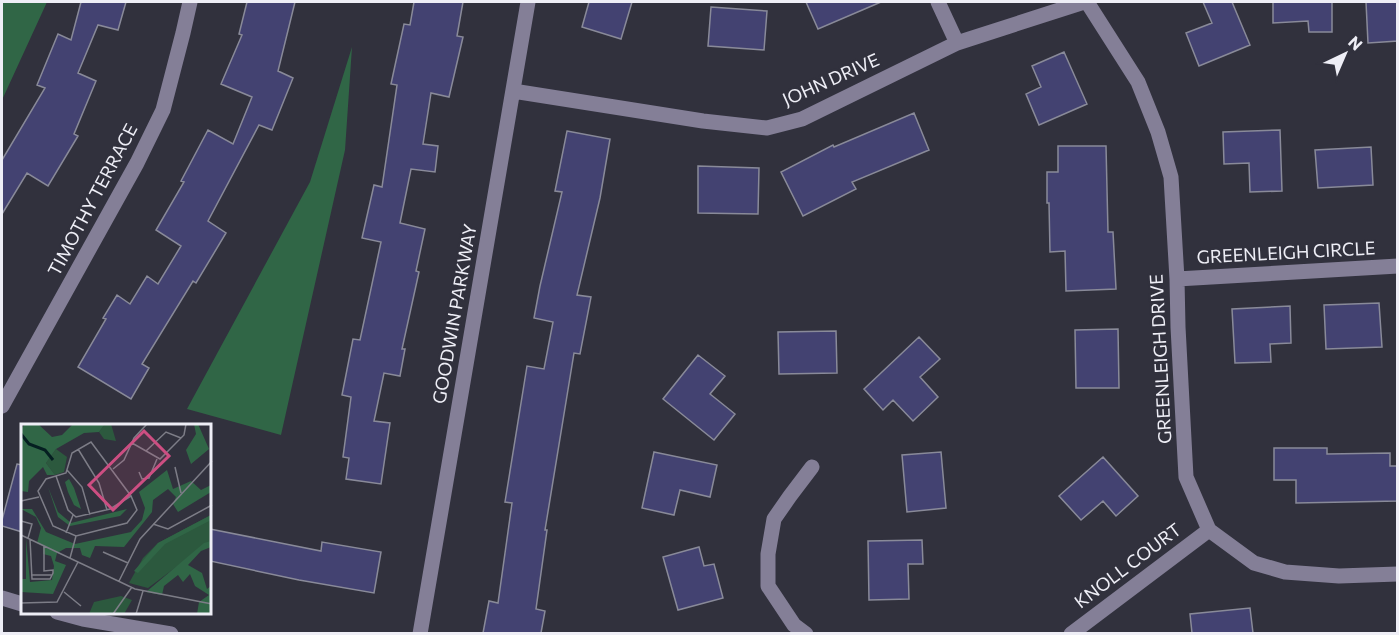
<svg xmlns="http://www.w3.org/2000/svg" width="1399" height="635" viewBox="0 0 1399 635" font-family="Commissioner,sans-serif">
<rect width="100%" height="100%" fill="#31313d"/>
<!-- forest -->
<path fill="#306646" d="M 2,2 L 47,2 L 2,100 Z
M 352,47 L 345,150 L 281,435 L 187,409 L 310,182 Z"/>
<!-- building -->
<path fill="#434271" stroke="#898a99" stroke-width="1.5" d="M 81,2 L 126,2 L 118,30 L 98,25 L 78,73 L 96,81 L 74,134 L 78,136 L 48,186 L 27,173 L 2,214 L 2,160 L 45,88 L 37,85 L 58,34 L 71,40 Z
M 247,2 L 295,2 L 278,71 L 293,78 L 272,130 L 259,125 L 208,221 L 226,233 L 196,283 L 193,281 L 142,364 L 149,368 L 131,399 L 78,367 L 106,319 L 103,318 L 117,295 L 130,304 L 147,276 L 158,284 L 181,246 L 156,230 L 184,182 L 181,181 L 208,130 L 233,144 L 252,97 L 221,84 L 242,35 L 239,34 Z
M 414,2 L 463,2 L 457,36 L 463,37 L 449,97 L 431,93 L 423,144 L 438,146 L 435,172 L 411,169 L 400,223 L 425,229 L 416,271 L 419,272 L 402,349 L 405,349 L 400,376 L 384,373 L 374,421 L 390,423 L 381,484 L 346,479 L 349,458 L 343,457 L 351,397 L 342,395 L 353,339 L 360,340 L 381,242 L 362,238 L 374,185 L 382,187 L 397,85 L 391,84 L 404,24 L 410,25 Z
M 589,2 L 632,2 L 621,39 L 582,27 Z
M 806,2 L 881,2 L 818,29 Z
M 1203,2 L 1232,2 L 1250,45 L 1199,66 L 1186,33 L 1212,23 Z
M 1273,2 L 1332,2 L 1332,32 L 1309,32 L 1308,21 L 1273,23 Z
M 1366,2 L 1396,2 L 1398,3 L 1398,41 L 1368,43 Z
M 711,7 L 767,11 L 764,50 L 708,46 Z
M 1064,52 L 1087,104 L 1039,125 L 1026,94 L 1041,87 L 1032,66 Z
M 914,113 L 929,150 L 852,182 L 856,189 L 803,216 L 781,172 L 833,145 L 834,147 Z
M 1280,130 L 1282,191 L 1250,192 L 1249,163 L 1224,164 L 1223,132 Z
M 567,131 L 610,139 L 600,198 L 577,295 L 591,297 L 580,354 L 574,353 L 545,530 L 547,530 L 536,609 L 545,611 L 541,633 L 483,633 L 489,601 L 498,603 L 512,503 L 505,502 L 527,366 L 544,369 L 553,322 L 534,318 L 540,286 L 562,192 L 555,191 Z
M 1058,146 L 1106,146 L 1108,232 L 1113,232 L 1116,289 L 1066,291 L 1065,251 L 1050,252 L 1049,203 L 1047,203 L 1047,172 L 1058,172 Z
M 1371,147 L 1373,185 L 1318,188 L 1315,150 Z
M 698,166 L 759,168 L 758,214 L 698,213 Z
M 1379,303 L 1382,347 L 1326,349 L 1324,305 Z
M 1290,306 L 1291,343 L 1270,344 L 1271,362 L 1235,363 L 1232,309 Z
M 1118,329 L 1119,388 L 1076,388 L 1075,330 Z
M 836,331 L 837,373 L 779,374 L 778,332 Z
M 919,337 L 940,359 L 920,377 L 938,397 L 913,421 L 893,400 L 883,410 L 864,389 Z
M 698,355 L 725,376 L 710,394 L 735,414 L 714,440 L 663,399 Z
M 1274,448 L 1327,448 L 1327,454 L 1390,453 L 1390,466 L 1398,466 L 1398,501 L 1296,503 L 1296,480 L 1274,480 Z
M 654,452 L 717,465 L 710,497 L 680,490 L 674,515 L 642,508 Z
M 941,452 L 946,508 L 907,512 L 902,455 Z
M 1103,457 L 1138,496 L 1116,516 L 1103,501 L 1081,520 L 1059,496 Z
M 17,464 L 22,465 L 22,532 L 2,526 L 2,520 Z
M 210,529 L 321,551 L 322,542 L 381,552 L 374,593 L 299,580 L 210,561 Z
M 922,540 L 923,564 L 908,564 L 909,599 L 869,600 L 868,541 Z
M 699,547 L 704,566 L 714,564 L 723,598 L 678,610 L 663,557 Z
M 1250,608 L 1253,633 L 1192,633 L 1190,614 Z"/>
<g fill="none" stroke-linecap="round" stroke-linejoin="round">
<!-- minor -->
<path stroke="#847f97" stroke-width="15" d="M 938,2 L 957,43
M 1087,2 L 1138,82 L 1158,132 L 1171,177 L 1177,279 L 1178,327 L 1186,477 L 1209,530 L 1254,563 L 1285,572 L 1339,576 L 1398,574
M 513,91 L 703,121 L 767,128 L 802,119 L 957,43 L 1084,2
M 1177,279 L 1398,266
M 2,406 L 137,163 L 163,110 L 183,33 L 190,2
M 2,598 L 22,604
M 57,612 L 83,619 L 171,634
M 420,634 L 528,2
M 806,634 L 794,625 L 768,586 L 768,554 L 774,519 L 790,496 L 812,467
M 1071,634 L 1209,530"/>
</g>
<g text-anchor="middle" stroke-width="4.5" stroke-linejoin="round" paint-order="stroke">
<!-- street labels -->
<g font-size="18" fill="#eeeef6" stroke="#31313d">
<text transform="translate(831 80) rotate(-24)" y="6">JOHN DRIVE</text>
<text transform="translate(93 200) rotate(-62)" y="6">TIMOTHY TERRACE</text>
<text transform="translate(1286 253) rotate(-3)" y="6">GREENLEIGH CIRCLE</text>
<text transform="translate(455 314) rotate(-80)" y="6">GOODWIN PARKWAY</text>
<text transform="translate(1161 359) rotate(-93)" y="6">GREENLEIGH DRIVE</text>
<text transform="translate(1128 566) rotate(-37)" y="6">KNOLL COURT</text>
</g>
</g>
<!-- overview -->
<g transform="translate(21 424)">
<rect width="190" height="190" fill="#31313d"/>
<path d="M 84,0 L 90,0 L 95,17 L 83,15 L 78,8 ZM 35,25 L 46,33 L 43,48 L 34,51 L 25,39 ZM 190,91 L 190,117 L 127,164 L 108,159 L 122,134 L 137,119 ZM 100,172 L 111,176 L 103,190 L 68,190 L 73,178 Z" fill="#2c593e"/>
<path d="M 4,0 L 17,0 L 31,13 L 41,11 L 52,0 L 84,0 L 78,8 L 63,9 L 35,25 L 25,39 L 34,51 L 26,51 L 22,43 L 8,57 L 7,68 L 0,67 L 0,5 ZM 173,0 L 177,0 L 188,25 L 170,40 L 165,26 L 175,10 ZM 146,46 L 152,65 L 170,57 L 180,66 L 190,61 L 190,68 L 157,88 L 152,80 L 155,73 L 147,65 L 132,76 L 131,88 L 103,123 L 74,122 L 69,134 L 61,131 L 59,124 L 45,124 L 36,129 L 34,137 L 45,141 L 32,170 L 0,168 L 0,155 L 5,155 L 5,114 L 9,158 L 31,156 L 33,142 L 30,132 L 22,130 L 22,122 L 16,119 L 20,104 L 15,93 L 0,85 L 11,85 L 25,108 L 54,120 L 110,108 L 121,96 L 124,84 L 118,68 ZM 48,55 L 53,64 L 60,85 L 53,81 L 47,68 L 44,58 ZM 27,63 L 37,88 L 50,99 L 106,85 L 99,92 L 49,102 L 37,93 ZM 190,91 L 190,96 L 144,120 L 117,149 L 113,147 L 137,119 ZM 190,117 L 190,123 L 180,127 L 167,141 L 181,149 L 186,165 L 190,162 L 190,190 L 176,190 L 178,178 L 188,171 L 174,162 L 169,150 L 162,158 L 157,151 L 143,162 L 141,171 L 125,168 L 183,119 Z" fill="#306646"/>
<path fill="none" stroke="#051f21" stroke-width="3" d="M 0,10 L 8,20 L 24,26 L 32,36"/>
<path fill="none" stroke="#7d7d87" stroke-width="1.5" d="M 70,18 L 110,72 L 116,86 L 106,99 L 55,112 L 32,102 L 17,67 L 25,55 L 45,49 L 51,29 ZM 111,19 L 139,35 L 163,11 L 165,0M 57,25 L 78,59 L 86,86M 125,27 L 145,8 L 160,14M 154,43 L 160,69M 92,45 L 103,36 L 113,14 L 126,0M 46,46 L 61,63 L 69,91M 118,48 L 121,55 L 128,54 L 136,35M 35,52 L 47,86 L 55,93 L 89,85 L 110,72M 0,77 L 18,73M 0,97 L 11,100 L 7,114M 132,100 L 147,105 L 191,81M 45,109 L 52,91M 0,111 L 114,165 L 191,180M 9,115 L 11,155 L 29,155 L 32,149 L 32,146 L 23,147 L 23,122M 82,128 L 107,139M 49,134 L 55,112M 10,151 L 31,151M 98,157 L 119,115 L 191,37M 43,168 L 60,182M 0,179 L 36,178 L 57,138M 92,190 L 111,163M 115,190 L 122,167"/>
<path fill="#cd4e82" fill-opacity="0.15" stroke="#cd4e82" stroke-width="3" d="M 123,7 L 148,32 L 92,86 L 68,61 Z"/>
<rect width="190" height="190" fill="none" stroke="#eeeef6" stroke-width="3"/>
</g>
<!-- border -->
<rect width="1399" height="635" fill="none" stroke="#eeeef6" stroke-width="6"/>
<!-- north arrow -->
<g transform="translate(1345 54) rotate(44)" stroke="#31313d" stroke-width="4.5" paint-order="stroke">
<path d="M0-4.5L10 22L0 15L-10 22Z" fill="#eeeef6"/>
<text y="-9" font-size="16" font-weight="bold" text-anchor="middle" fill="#eeeef6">N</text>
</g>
</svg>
